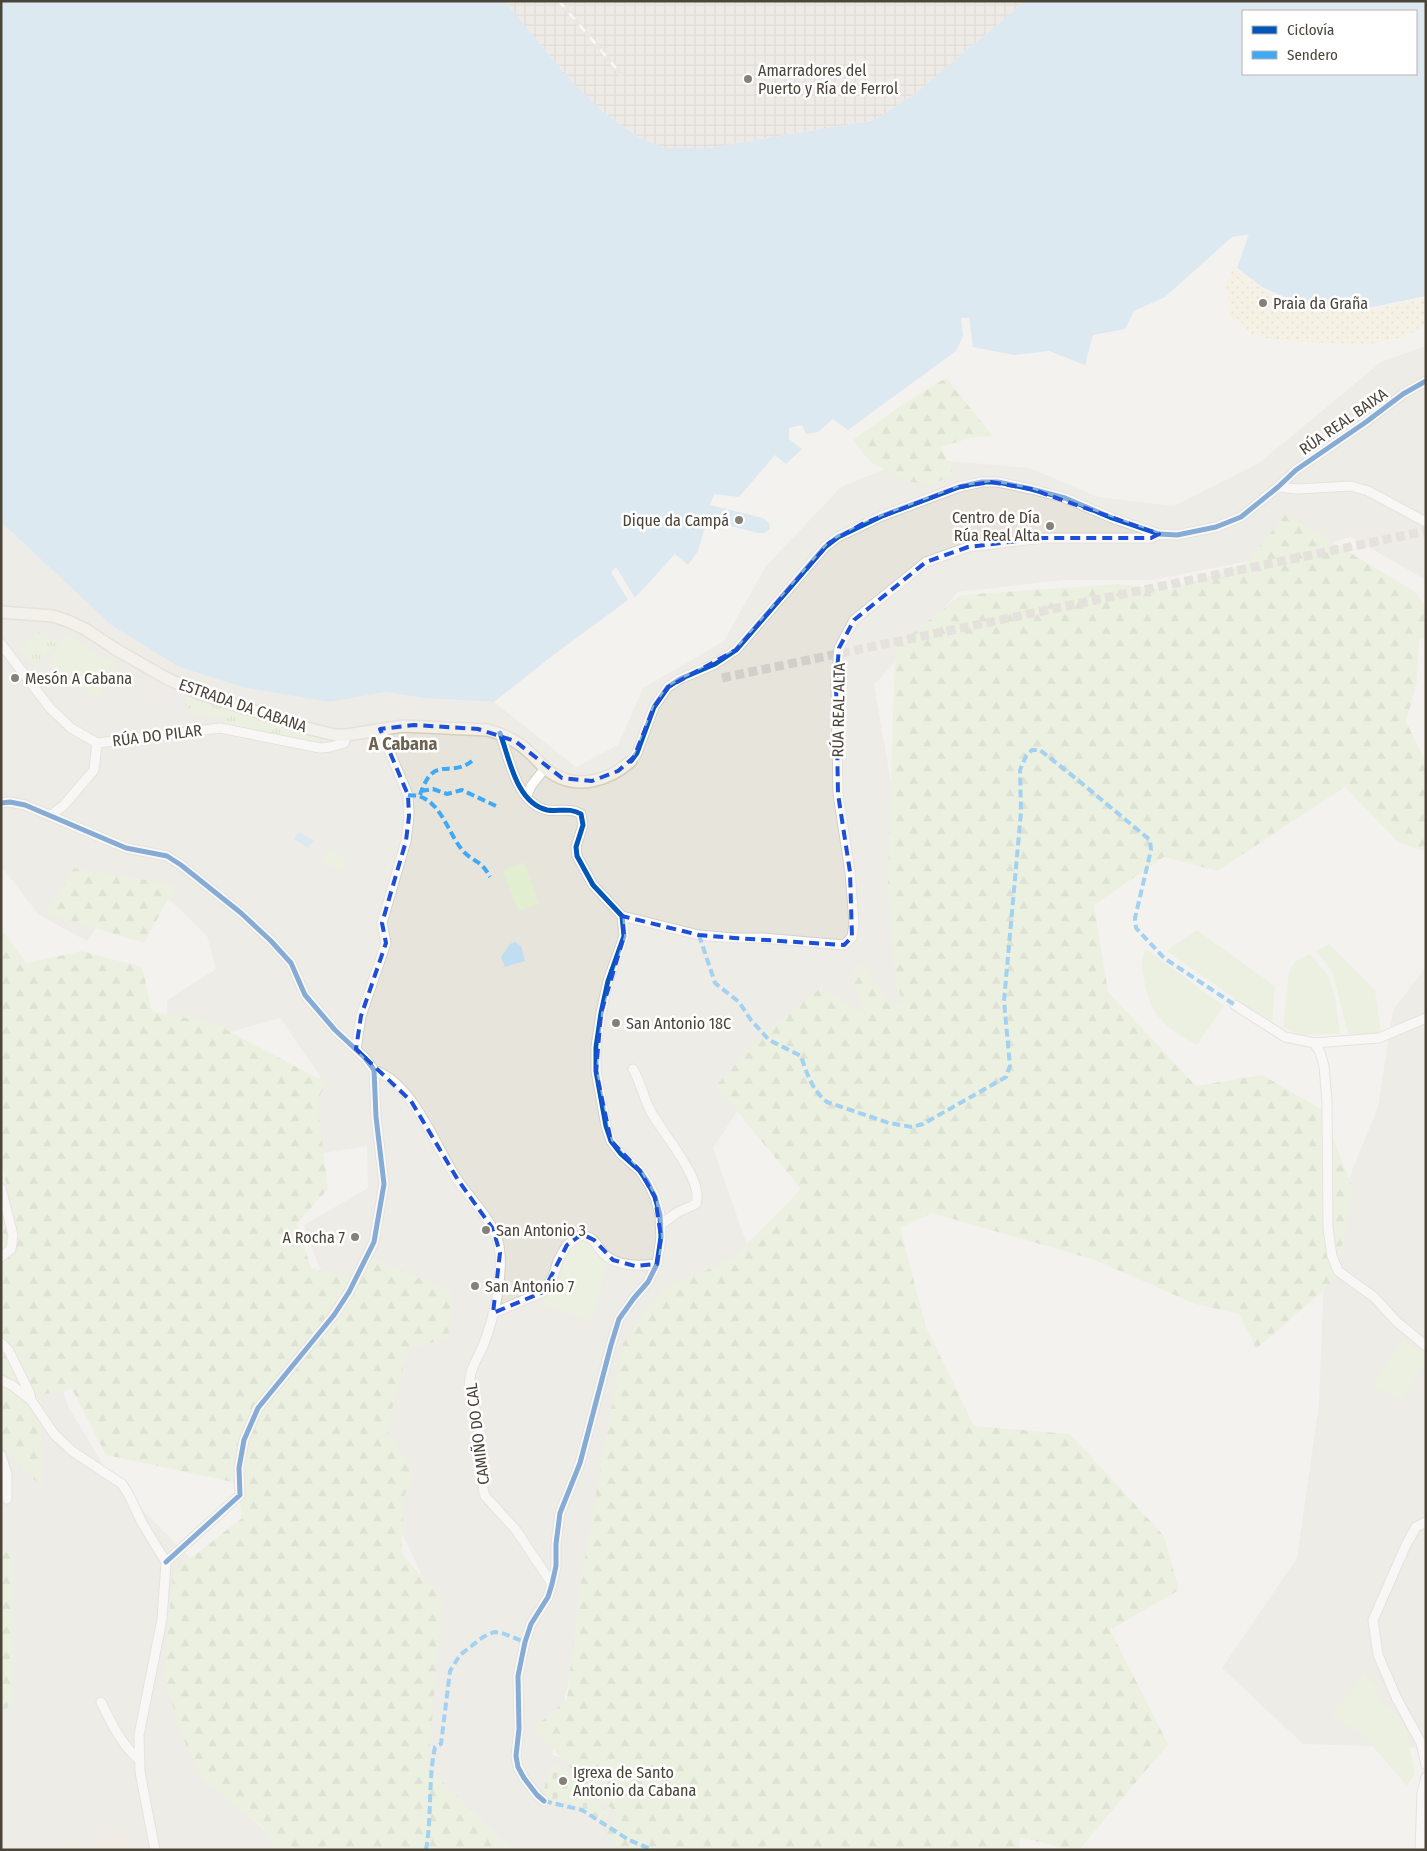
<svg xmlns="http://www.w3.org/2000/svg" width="1427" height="1851" viewBox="0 0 1427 1851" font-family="'Fira Sans Condensed',sans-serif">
<defs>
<pattern id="industrial-grid" width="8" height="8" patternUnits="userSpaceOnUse" patternTransform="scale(1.25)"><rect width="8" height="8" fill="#e6e2de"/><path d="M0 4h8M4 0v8" fill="none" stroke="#c7c3bf"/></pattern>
<pattern id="forest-firs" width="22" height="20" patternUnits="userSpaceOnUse" patternTransform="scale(1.25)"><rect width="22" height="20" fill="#e1eecf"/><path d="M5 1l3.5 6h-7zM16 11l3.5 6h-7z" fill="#c3cdb2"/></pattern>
<pattern id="sand-dots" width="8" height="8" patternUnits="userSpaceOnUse" patternTransform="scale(1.25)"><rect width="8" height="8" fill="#f7f0da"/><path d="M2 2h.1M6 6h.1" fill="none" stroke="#d5cfbc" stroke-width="1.8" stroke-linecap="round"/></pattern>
<pattern id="cemetery-stones" width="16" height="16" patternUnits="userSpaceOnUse" patternTransform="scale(1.25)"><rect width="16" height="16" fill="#e1eecf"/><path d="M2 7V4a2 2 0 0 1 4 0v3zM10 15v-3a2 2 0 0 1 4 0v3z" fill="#c3cdb2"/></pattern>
<pattern id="park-tufts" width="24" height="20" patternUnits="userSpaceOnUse" patternTransform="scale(1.25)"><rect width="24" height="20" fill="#e1eecf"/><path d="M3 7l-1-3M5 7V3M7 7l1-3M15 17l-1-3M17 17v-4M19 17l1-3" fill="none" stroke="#c3cdb2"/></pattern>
</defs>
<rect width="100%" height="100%" fill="#f4f2ee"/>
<!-- residential -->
<path fill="#e7e4dc" d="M 1426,346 L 1426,580 L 1351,537 L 1294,552 L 1152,580 L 1063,580 L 958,592 L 874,685 L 893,793 L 928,1075 L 796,1023 L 713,1148 L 755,1267 L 583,1619 L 552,1755 L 695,1792 L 760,1850 L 403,1850 L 428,1590 L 399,1526 L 357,1342 L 318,1264 L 304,1225 L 368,1188 L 367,1146 L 305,1156 L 297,1098 L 321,1077 L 280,1018 L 198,1041 L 168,1043 L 167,1000 L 216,969 L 207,936 L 171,901 L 122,888 L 87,941 L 39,915 L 1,866 L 1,522 L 111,625 L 179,667 L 246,688 L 329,702 L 386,692 L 423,698 L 494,702 L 576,767 L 618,745 L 643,688 L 724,641 L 766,566 L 841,487 L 913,458 L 1030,468 L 1098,497 L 1174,506 L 1259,463 L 1381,362 Z
M 1426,967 L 1426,1748 L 1303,1744 L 1222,1668 L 1297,1558 L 1319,1404 L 1324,1277 L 1351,1173 L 1378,1107 L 1393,1010 Z
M 1,1211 L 68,1406 L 111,1478 L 195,1563 L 210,1774 L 283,1850 L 1,1850 Z"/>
<!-- industrial -->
<path fill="url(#industrial-grid)" d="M 504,1 L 1025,1 L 917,92 L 875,120 L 709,148 L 665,148 L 639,138 L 603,112 L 572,82 Z"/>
<!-- education -->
<path fill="#eae5da" d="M 119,1831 L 133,1850 L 57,1850 L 57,1846 L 66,1840 L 77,1847 L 83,1848 L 99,1843 Z"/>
<!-- grass -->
<path fill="#e1eecf" d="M 65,634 L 117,666 L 96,698 L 48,664 Z
M 329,849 L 347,860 L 339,871 L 321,859 Z
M 524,862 L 539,904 L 518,911 L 503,870 Z
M 1197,930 L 1275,986 L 1272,1024 L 1166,951 Z
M 1329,944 L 1375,990 L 1381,1032 L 1367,1035 L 1348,1034 L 1332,971 L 1316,951 Z
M 1146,949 L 1224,1006 L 1197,1045 C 1165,1029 1150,1015 1144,979 C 1142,967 1140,959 1146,949 Z
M 1310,954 L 1328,975 L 1335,997 L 1340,1034 L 1299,1035 L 1283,1027 L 1289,971 L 1294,962 Z
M 580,1239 L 588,1239 L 607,1262 L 592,1320 L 543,1306 L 545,1290 L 569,1248 Z
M 1402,1340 L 1426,1356 L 1426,1362 L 1400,1401 L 1373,1384 Z
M 1364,1673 L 1377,1688 L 1377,1699 L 1399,1717 L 1408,1736 L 1415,1774 L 1407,1786 L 1362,1734 L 1331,1715 L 1352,1692 Z"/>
<!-- forest -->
<path fill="url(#forest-firs)" d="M 946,378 L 993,436 L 970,438 L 941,447 L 954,474 L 933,484 L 912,482 L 871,463 L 853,440 L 902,405 Z
M 1286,514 L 1415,592 L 1426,607 L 1426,638 L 1419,639 L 1417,681 L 1406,722 L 1426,762 L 1426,852 L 1398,842 L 1345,787 L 1217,871 L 1164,857 L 1094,905 L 1108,992 L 1196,1086 L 1262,1075 L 1321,1109 L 1353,1188 L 1336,1279 L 1256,1349 L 1239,1314 L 1195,1304 L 1095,1260 L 932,1213 L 900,1228 L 926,1327 L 974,1426 L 1070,1434 L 1164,1536 L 1179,1590 L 1110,1630 L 1168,1744 L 1079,1850 L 1071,1850 L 1020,1837 L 1019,1850 L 621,1850 L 606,1833 L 618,1813 L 601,1801 L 534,1728 L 567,1699 L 582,1574 L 623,1343 L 662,1290 L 733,1258 L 801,1189 L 716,1086 L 760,1036 L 822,987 L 867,1017 L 851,973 L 863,964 L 889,1004 L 902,1002 L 894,969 L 888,883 L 895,648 L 960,595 L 1118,584 L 1169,590 L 1245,564 Z
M 74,868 L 176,885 L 144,943 L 46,913 Z
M 1,933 L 5,934 L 26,963 L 82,951 L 142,967 L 152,1011 L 215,1024 L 327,1083 L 317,1100 L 328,1189 L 297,1223 L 311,1268 L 346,1278 L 373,1259 L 452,1291 L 448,1338 L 409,1349 L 398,1383 L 387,1431 L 414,1475 L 403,1498 L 402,1554 L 442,1600 L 428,1768 L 514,1850 L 277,1850 L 261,1825 L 203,1780 L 186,1745 L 164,1679 L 173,1572 L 242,1518 L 237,1483 L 106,1455 L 72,1389 L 41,1395 L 42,1488 L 1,1444 L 1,1207 L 9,1199 L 1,1158 Z
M 1,1549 L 14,1553 L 14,1696 L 1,1719 Z"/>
<!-- sand -->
<path fill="url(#sand-dots)" d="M 1232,266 C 1243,274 1253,284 1266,291 C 1294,306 1334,314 1366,310 C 1386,308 1406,302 1426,297 L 1426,326 L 1403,337 L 1370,344 L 1323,343 L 1274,340 L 1251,334 L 1230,317 L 1226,280 L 1230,278 Z"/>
<!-- cemetery -->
<path fill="url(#cemetery-stones)" d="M 556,1764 L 584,1783 L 596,1800 L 609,1814 L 604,1822 L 582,1807 L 546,1799 L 543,1793 L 549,1772 Z"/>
<!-- park -->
<path fill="url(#park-tufts)" d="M 43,629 L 57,644 L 33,665 L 20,650 Z
M 192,694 L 337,739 L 337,742 L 320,745 L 224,723 L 222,717 L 190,714 L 185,702 Z"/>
<!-- parking -->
<path fill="#e6e3df" d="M 140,670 L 191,694 L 184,702 L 172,704 L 160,703 L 152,698 L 159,686 L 138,674 Z"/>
<!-- water -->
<path fill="#c0ddf1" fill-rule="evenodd" d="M 1,1 L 504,1 L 572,82 L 603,112 L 639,138 L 665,148 L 709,148 L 875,120 L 917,92 L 1025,1 L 1426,1 L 1426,296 L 1363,309 L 1329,308 L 1294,301 L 1262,287 L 1237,268 L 1249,234 L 1232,237 L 1165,297 L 1134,311 L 1125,329 L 1093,335 L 1085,365 L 1049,351 L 1014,355 L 973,347 L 969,318 L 961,318 L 963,336 L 956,351 L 848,430 L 833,419 L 818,432 L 806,434 L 802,425 L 789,428 L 789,439 L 802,449 L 786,464 L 775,455 L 739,497 L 714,494 L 710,505 L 763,518 L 769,523 L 770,529 L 764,533 L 758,533 L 707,520 L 698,551 L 688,565 L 675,554 L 635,598 L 616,567 L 611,572 L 628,600 L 552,656 L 494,702 L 423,698 L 386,692 L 329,702 L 246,688 L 179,667 L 111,625 L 1,522 ZM 1243,11 L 1416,11 L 1416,74 L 1243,74 Z
M 299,832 L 314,840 L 308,848 L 294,839 Z
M 515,942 L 521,946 L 525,961 L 505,967 L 501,957 L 510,944 Z"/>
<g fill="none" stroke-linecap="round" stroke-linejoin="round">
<!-- minor-tunnel -->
<path stroke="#d2cfca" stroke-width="9" stroke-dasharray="9 4.5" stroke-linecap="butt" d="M 722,678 L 1426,531"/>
<!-- minor casing -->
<g stroke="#d2d0cb" stroke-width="11">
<path id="minor" d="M 1278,487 L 1297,489 L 1351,486 L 1368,491 L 1426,522
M 1,644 L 50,708 L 71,728 L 97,743 L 220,728 L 320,748 L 330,747 L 344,743 L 347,735
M 500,733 C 509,757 516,803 547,810 C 558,812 570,807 581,814 L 583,825 L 576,847 L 577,856 L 593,885 L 622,916 L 624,936 L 608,981 L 601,1013 L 596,1047 L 596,1071 L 606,1126 L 611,1141 L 621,1154 L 640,1171 L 648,1183 L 655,1197 L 660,1215 L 661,1237 L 657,1264 L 648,1282 L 634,1298 L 619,1319 L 611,1345 L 580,1463 L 560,1513 L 556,1544 L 556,1566 L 552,1584 L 548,1597 L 531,1624 L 525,1642 L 518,1676 L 519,1729 L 516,1756 L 518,1767 L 524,1778 L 537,1795 L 544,1801
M 631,761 L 637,753 L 654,707 L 668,687 L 680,679 L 715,664 L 736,650 L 825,547 L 838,537 L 882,516 L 959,487 L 982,482 L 998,482 L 1031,489 L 1065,498 L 1112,518 L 1159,534 L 1177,535 L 1216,527 L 1241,517 L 1278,487 L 1296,470 L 1366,422 L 1403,394 L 1426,381
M 527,796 L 531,786 L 545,768
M 1,803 L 10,802 L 25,805 L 126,848 L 167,856 L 181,865 L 241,913 L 271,941 L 291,963 L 305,995 L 335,1030 L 365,1058 L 374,1070 L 376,1117 L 384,1184 L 374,1242 L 349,1292 L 334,1315 L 258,1408 L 244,1440 L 239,1468 L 240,1495 L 166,1562
M 50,816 L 64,805 L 94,770 L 97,743
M 622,916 L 699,935 L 734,938 L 763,938 L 844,945 L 852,937 L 854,923 L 850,872 L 838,794 L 836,682 L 839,648 L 854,620 L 926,562 L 968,547 L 1043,538 L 1151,538 L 1159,534
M 1235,1005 L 1285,1037 L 1314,1043 L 1320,1052 L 1324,1066 L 1327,1102 L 1328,1228 L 1332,1256 L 1338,1271 L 1374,1297 L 1396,1321 L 1426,1346
M 1314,1043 L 1379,1038 L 1426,1018
M 356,1049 L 361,1016 L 386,943 L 382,923 L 406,841 L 409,816 L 408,795 L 380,729
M 633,1069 C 640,1081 643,1095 649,1108 C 659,1130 705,1179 696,1204 L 678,1212 L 660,1225
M 374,1070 C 414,1084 435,1146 457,1179 C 472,1202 498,1224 500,1253 C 502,1283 494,1318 483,1346 C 479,1356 472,1365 470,1377 C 467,1393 477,1409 479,1425 C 482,1445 482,1468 483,1489 L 485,1496 L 516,1530 L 552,1584
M 1,1188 L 13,1235 L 11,1249 L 1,1257
M 493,1313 L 543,1292 L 553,1277 L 558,1261 L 567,1245 L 581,1235 C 596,1238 595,1244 604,1254 C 617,1267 641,1266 657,1264
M 1,1343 L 9,1351 L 30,1394 L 31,1400 L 54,1434 L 72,1451 L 122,1484 L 129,1495 L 142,1523 L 166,1562 L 162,1619 L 139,1735 L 140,1772 L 155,1850
M 1,1380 L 13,1386 L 31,1400
M 1,1455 L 7,1474 L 7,1499
M 1426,1522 L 1416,1527 L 1406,1545 L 1373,1620 L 1378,1655 L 1397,1699 L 1421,1743 L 1426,1765
M 101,1702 C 112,1725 121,1744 140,1761
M 1420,1850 L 1422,1793 L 1426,1777"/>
</g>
<!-- major casing -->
<g stroke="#d6cebb" stroke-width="14">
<path id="major" d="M 1,612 L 53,616 L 68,621 L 85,629 L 117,650 L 166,678 L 198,693 L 310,729 L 335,735 L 347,735 L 403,726 L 487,730 C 503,734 518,741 530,753 C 538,760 544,769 553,774 C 579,790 610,780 631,761"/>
</g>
<!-- minor -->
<use href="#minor" stroke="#fdfdfc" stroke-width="9"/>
<!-- major -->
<use href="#major" stroke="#f2efe6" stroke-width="11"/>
<!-- rail casing -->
<g stroke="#dbdbda" stroke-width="4.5">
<path id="rail" d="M 559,1 L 621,74"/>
</g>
<!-- rail -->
<use href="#rail" stroke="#fff" stroke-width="2.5" stroke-dasharray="8" stroke-linecap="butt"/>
<!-- quiet -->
<path stroke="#3fa9f5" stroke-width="4" stroke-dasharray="8 4" stroke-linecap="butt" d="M 421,791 L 433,789 L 447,794 L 462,790 L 496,806
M 408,795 C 411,796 416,795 419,796 C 443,804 449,837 465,853 C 477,864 481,860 490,877
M 420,795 C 434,753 449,779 472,761
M 699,935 L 715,983 L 739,1002 L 751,1020 L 769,1040 L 801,1056 C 807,1074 812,1090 827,1102 L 889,1123 L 912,1127 L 923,1124 L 1006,1077 L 1010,1066 L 1004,1001 L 1021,812 L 1020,770 L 1026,756 L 1032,750 L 1040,750 L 1079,781 L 1150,840 L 1151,850 L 1135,918 L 1136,928 L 1164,958 L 1235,1005
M 544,1801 L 582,1810 L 629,1840 L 653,1850
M 426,1850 C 432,1816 428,1780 435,1747 L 441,1744 L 450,1671 L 460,1655 L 483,1637 L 494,1632 L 502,1633 L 525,1642"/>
<!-- cycleway casing -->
<g stroke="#fff" stroke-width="8">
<path id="cycleway" d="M 500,733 C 509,757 516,803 547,810 C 558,812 570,807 581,814 L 583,825 L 576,847 L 577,856 L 593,885 L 622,916 L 624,936 L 608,981 L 601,1013 L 596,1047 L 596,1071 L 606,1126 L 611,1141 L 621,1154 L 640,1171 L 648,1183 L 655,1197 L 660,1215 L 661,1237 L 657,1264 L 648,1282 L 634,1298 L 619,1319 L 611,1345 L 580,1463 L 560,1513 L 556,1544 L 556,1566 L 552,1584 L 548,1597 L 531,1624 L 525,1642 L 518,1676 L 519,1729 L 516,1756 L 518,1767 L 524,1778 L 537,1795 L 544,1801
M 631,761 L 637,753 L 654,707 L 668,687 L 680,679 L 715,664 L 736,650 L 825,547 L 838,537 L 882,516 L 959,487 L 982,482 L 998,482 L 1031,489 L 1065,498 L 1112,518 L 1159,534 L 1177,535 L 1216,527 L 1241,517 L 1278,487 L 1296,470 L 1366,422 L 1403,394 L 1426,381
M 1,803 L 10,802 L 25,805 L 126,848 L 167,856 L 181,865 L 241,913 L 271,941 L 291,963 L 305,995 L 335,1030 L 365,1058 L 374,1070 L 376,1117 L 384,1184 L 374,1242 L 349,1292 L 334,1315 L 258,1408 L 244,1440 L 239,1468 L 240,1495 L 166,1562"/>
</g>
<!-- cycleway -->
<use href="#cycleway" stroke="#0057b8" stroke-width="5"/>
</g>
<!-- marked area -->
<path d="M0 0H1427V1851H0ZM 991,482 L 1031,489 L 1159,534 L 1151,538 L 1043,538 L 968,547 L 926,562 L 854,620 L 839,648 L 836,682 L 838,794 L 850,872 L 852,937 L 844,945 L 734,938 L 699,935 L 622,916 L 624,936 L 601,1013 L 596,1071 L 611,1141 L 640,1171 L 655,1197 L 661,1237 L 657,1264 L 635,1266 L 613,1260 L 594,1240 L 582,1234 L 567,1245 L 543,1292 L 493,1313 L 500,1253 L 493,1229 L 458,1180 L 411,1101 L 356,1049 L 361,1016 L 386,943 L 382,923 L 406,841 L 409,816 L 408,795 L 380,729 L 414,725 L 478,729 L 515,741 L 562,778 L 592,781 L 618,771 L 634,757 L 654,707 L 668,687 L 736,650 L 829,543 L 862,524 L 959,487 Z" fill="#f4f2ee" fill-opacity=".55" fill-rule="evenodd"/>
<path fill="none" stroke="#1d4ed8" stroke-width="4" stroke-dasharray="10 6" stroke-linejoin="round" d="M 991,482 L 1031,489 L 1159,534 L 1151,538 L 1043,538 L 968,547 L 926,562 L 854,620 L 839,648 L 836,682 L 838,794 L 850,872 L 852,937 L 844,945 L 734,938 L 699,935 L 622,916 L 624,936 L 601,1013 L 596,1071 L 611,1141 L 640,1171 L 655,1197 L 661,1237 L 657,1264 L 635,1266 L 613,1260 L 594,1240 L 582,1234 L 567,1245 L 543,1292 L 493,1313 L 500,1253 L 493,1229 L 458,1180 L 411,1101 L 356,1049 L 361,1016 L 386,943 L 382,923 L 406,841 L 409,816 L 408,795 L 380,729 L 414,725 L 478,729 L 515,741 L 562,778 L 592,781 L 618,771 L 634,757 L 654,707 L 668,687 L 736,650 L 829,543 L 862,524 L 959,487 Z"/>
<!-- markers -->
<g fill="#868178" stroke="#fff" stroke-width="2">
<circle cx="748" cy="79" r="5"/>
<circle cx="1263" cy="303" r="5"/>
<circle cx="739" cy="520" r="5"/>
<circle cx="1050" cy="526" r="5"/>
<circle cx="15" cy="678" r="5"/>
<circle cx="616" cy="1023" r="5"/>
<circle cx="486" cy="1230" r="5"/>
<circle cx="355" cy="1237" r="5"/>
<circle cx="475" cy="1286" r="5"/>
<circle cx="563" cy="1781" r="5"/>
</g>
<g text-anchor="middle" stroke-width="5" stroke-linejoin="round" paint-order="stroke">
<!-- poi labels -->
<g font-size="16" fill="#4b4439" stroke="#fff" text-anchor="start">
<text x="758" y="76">Amarradores del<tspan x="758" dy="18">Puerto y Ría de Ferrol</tspan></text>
<text x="1273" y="309">Praia da Graña</text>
<text x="1040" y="523" text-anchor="end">Centro de Día<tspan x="1040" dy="18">Rúa Real Alta</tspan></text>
<text x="729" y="526" text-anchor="end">Dique da Campá</text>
<text x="25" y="684">Mesón A Cabana</text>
<text x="626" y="1029">San Antonio 18C</text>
<text x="496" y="1236">San Antonio 3</text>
<text x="345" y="1243" text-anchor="end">A Rocha 7</text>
<text x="485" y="1292">San Antonio 7</text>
<text x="573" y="1778">Igrexa de Santo<tspan x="573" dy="18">Antonio da Cabana</tspan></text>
</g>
<!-- street labels -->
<g font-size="16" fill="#4b4439" stroke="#fff">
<text transform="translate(1343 421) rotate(-35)" y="6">RÚA REAL BAIXA</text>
<text transform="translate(243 705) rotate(19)" y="6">ESTRADA DA CABANA</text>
<text transform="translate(838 710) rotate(-89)" y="6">RÚA REAL ALTA</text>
<text transform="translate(157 735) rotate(-7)" y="6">RÚA DO PILAR</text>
<text transform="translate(477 1434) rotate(-97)" y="6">CAMIÑO DO CAL</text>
</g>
<!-- neighbourhood labels -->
<g font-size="18" font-weight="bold" fill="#6e6250" stroke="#fff">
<text x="403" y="750">A Cabana</text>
</g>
</g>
<!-- border -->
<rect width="1427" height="1851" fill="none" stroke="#4b4439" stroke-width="5"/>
<!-- legend -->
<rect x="1242" y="10" width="175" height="65" fill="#ffffff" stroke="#b7b4b0"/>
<rect x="1252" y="26" width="25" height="8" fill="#0057b8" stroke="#b7b4b0"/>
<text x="1287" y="35" font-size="15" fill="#4b4439">Ciclovía</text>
<rect x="1252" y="51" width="25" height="8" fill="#3fa9f5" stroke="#b7b4b0"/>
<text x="1287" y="60" font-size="15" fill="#4b4439">Sendero</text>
</svg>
